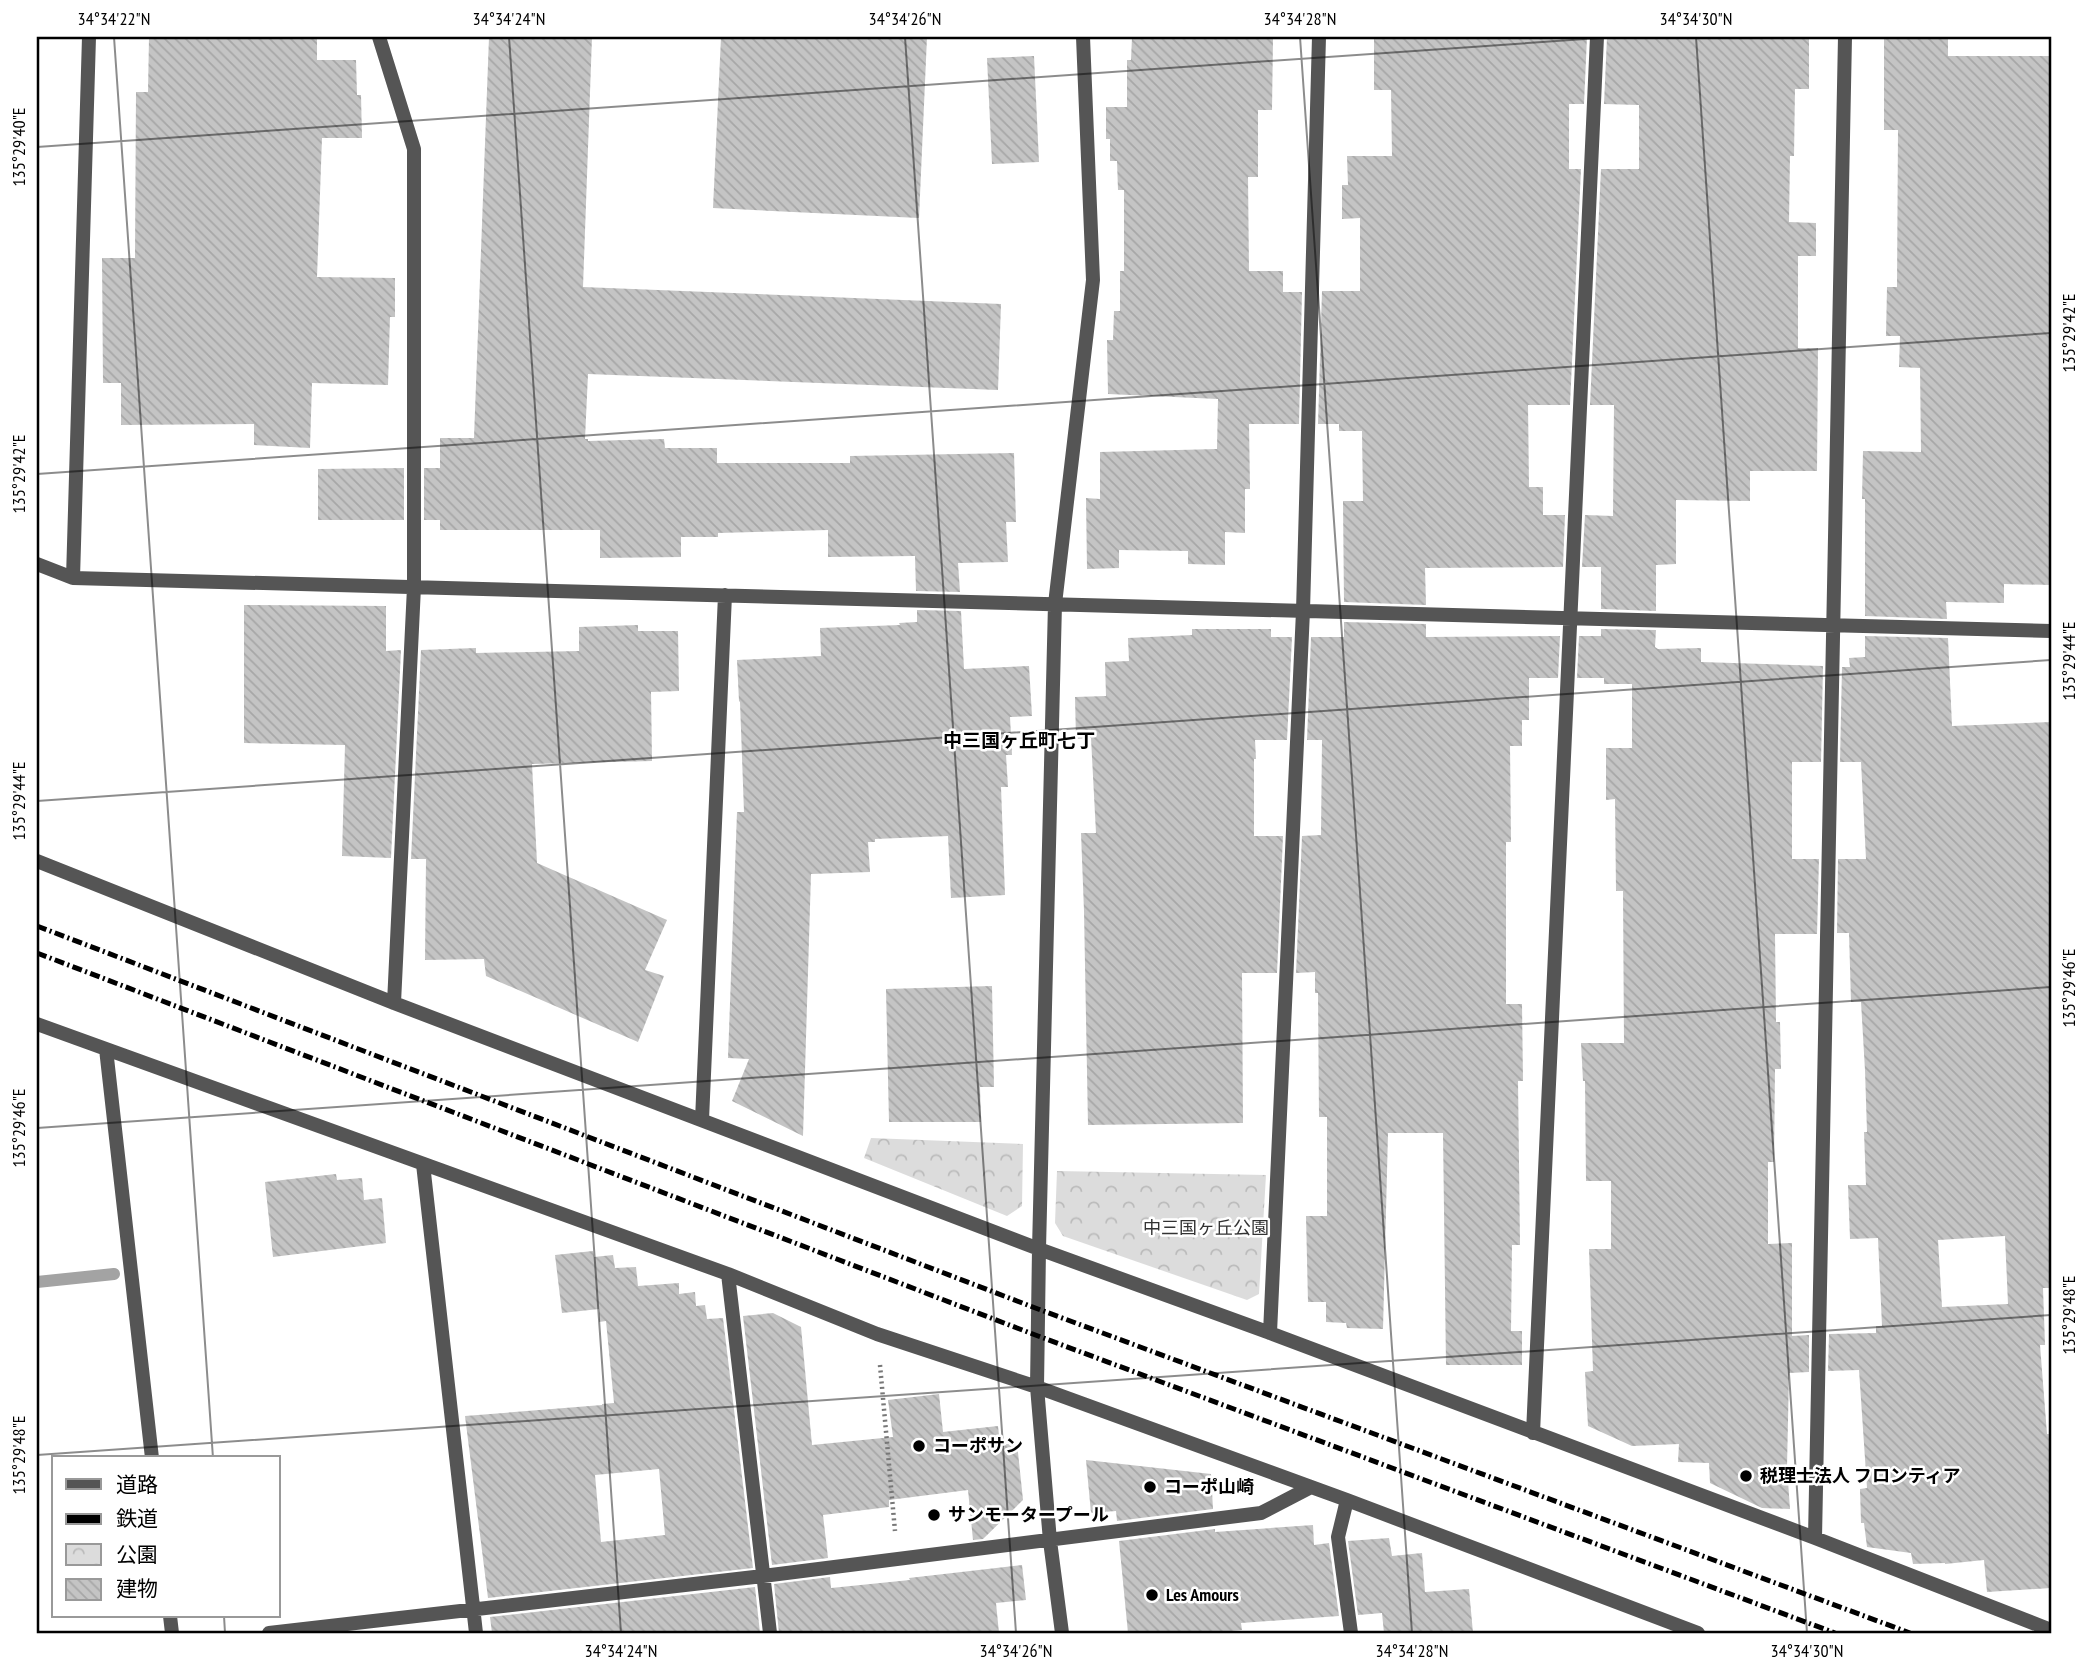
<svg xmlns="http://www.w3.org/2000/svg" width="2088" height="1670" viewBox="0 0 2088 1670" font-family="'PT Sans Narrow','Noto Sans JP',sans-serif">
<defs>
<pattern id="park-crowns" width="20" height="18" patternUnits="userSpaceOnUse" patternTransform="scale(1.75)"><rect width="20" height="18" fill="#dcdcdc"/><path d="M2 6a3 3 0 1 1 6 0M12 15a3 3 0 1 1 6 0" fill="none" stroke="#bbb"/></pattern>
<pattern id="building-back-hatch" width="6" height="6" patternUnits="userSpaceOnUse" patternTransform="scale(1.75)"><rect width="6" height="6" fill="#c4c4c4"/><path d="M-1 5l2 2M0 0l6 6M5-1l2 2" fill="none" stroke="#a7a7a7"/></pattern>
</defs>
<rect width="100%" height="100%" fill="#fff"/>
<!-- park -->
<path fill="url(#park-crowns)" d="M 871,1138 L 1023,1144 L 1022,1206 L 1007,1216 L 864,1158 Z
M 1057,1171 L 1266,1175 L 1259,1294 L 1247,1300 L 1063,1236 L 1055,1223 Z"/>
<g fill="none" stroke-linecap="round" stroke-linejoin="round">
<!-- stream -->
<path stroke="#a3a3a3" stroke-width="12" d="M 37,1282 L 114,1274"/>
</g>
<!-- building -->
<path fill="url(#building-back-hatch)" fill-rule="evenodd" d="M 149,37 L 317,37 L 317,60 L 356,60 L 357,95 L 361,95 L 362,138 L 322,138 L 317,277 L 395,278 L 395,317 L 390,317 L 388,385 L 312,383 L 310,448 L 254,445 L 254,424 L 121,425 L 121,383 L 103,383 L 102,258 L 135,258 L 136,92 L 148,92 Z
M 489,37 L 592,37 L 583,287 L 1001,304 L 998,390 L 588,374 L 585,439 L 588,439 L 588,441 L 664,439 L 665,448 L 717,448 L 717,463 L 850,463 L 850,456 L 1014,453 L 1016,522 L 1006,522 L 1008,562 L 958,563 L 960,592 L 916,591 L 915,556 L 828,557 L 828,530 L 718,533 L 718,537 L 681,537 L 681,557 L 600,558 L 600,530 L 440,530 L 440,520 L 424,520 L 424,468 L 440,468 L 440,438 L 474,438 Z
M 721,37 L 927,37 L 919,218 L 713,208 Z
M 1132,37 L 1273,39 L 1272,110 L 1258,110 L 1258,177 L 1248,177 L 1249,271 L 1283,271 L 1283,292 L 1302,292 L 1299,424 L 1249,424 L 1250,489 L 1245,489 L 1245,533 L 1225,532 L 1225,565 L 1188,564 L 1188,551 L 1119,550 L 1119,568 L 1087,569 L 1086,498 L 1100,499 L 1100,452 L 1217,449 L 1218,399 L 1108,394 L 1107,340 L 1113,340 L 1114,311 L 1120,311 L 1120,271 L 1124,271 L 1124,190 L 1118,190 L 1117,161 L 1110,161 L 1110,139 L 1106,139 L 1106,107 L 1127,107 L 1127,60 L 1131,60 Z
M 1374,37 L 1587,37 L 1584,104 L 1569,104 L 1569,169 L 1581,169 L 1570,405 L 1528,405 L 1529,487 L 1543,487 L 1543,515 L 1565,515 L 1563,567 L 1425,568 L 1426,605 L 1344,602 L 1343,501 L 1363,501 L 1362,431 L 1339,431 L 1339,424 L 1318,424 L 1322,291 L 1360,291 L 1360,218 L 1342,219 L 1342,185 L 1348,185 L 1347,156 L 1392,156 L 1391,90 L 1374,90 Z
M 1607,37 L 1809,37 L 1809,89 L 1795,89 L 1794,156 L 1790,156 L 1789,222 L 1816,223 L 1816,256 L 1798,256 L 1798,348 L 1818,348 L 1817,471 L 1750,471 L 1750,501 L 1676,500 L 1676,564 L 1656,565 L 1656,611 L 1601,609 L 1601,567 L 1582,567 L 1585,515 L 1613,516 L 1614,405 L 1590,405 L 1601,169 L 1639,169 L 1639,105 L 1604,104 Z
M 1884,37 L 1948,37 L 1948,56 L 2051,56 L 2051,585 L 2004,584 L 2004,603 L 1946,602 L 1947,619 L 1865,616 L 1865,499 L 1862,499 L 1863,451 L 1921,452 L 1920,368 L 1899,367 L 1900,336 L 1886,336 L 1887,287 L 1897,287 L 1898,130 L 1884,130 Z
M 1034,56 L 1039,162 L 992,164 L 987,58 Z
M 404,468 L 404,520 L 318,520 L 318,469 Z
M 244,605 L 386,606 L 386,651 L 401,650 L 391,858 L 342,856 L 345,745 L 244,743 Z
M 917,610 L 961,611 L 964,669 L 1029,666 L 1032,716 L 1010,717 L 1012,755 L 1006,755 L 1008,787 L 1001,787 L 1005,895 L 951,898 L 948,836 L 875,839 L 875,842 L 868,842 L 870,872 L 811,874 L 803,1136 L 732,1101 L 749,1059 L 728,1058 L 737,812 L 744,812 L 740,702 L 739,701 L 737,660 L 821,656 L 820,628 L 900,625 L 899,623 L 917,622 Z
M 1344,622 L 1426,624 L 1426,637 L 1560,636 L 1558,678 L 1529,678 L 1529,720 L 1522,720 L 1522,746 L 1510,746 L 1511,842 L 1506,842 L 1506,1004 L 1522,1004 L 1523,1081 L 1518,1081 L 1520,1245 L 1512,1245 L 1511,1331 L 1522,1331 L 1522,1365 L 1446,1365 L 1443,1133 L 1388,1133 L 1383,1329 L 1347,1328 L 1346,1323 L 1326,1322 L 1326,1302 L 1308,1302 L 1306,1216 L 1327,1216 L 1327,1117 L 1319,1117 L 1318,993 L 1315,993 L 1315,972 L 1296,973 L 1302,836 L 1321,835 L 1322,740 L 1307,740 L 1311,637 L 1344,637 Z
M 638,625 L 638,631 L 678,631 L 679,691 L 651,692 L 652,761 L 532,764 L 537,863 L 667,920 L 645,970 L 664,976 L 638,1042 L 486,976 L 484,959 L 425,960 L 426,859 L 411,859 L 421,650 L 476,648 L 476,653 L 579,651 L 579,627 Z
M 1192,629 L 1271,629 L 1271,637 L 1292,637 L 1287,740 L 1255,740 L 1256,759 L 1254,759 L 1254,836 L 1283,836 L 1277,973 L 1242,973 L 1243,1123 L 1088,1125 L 1084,911 L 1081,833 L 1096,833 L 1091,738 L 1076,739 L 1075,697 L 1106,696 L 1105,662 L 1129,661 L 1128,638 L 1192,635 Z
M 1601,629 L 1656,630 L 1655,647 L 1658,649 L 1701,648 L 1701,662 L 1823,666 L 1821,762 L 1792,762 L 1792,859 L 1819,859 L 1817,934 L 1775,934 L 1776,1022 L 1780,1022 L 1781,1069 L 1775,1069 L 1774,1162 L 1768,1162 L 1768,1244 L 1792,1243 L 1792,1336 L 1809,1335 L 1809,1372 L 1789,1373 L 1787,1467 L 1790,1509 L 1762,1508 L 1710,1483 L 1709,1463 L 1678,1462 L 1679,1444 L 1632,1446 L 1588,1426 L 1585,1372 L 1593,1371 L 1589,1249 L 1611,1249 L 1611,1181 L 1586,1181 L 1585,1081 L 1583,1081 L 1581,1043 L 1624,1043 L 1623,891 L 1616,891 L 1615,799 L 1606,800 L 1606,748 L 1632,748 L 1632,684 L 1604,684 L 1604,678 L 1577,678 L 1579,636 L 1601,636 Z
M 1865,636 L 1948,638 L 1952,726 L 2051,722 L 2051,1288 L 2043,1288 L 2045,1345 L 2040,1345 L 2047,1434 L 2051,1434 L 2051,1588 L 1987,1592 L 1984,1560 L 1945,1564 L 1945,1563 L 1913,1564 L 1911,1553 L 1867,1547 L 1864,1523 L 1861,1523 L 1860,1489 L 1867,1488 L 1859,1370 L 1828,1371 L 1829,1334 L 1876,1333 L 1876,1326 L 1882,1326 L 1878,1238 L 1850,1239 L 1848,1185 L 1866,1185 L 1864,1132 L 1867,1132 L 1865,1070 L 1861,1002 L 1851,1002 L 1849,933 L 1837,933 L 1838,859 L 1866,859 L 1861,762 L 1840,762 L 1842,667 L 1850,667 L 1849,658 L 1865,657 ZM 2005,1236 L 2008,1304 L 1942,1307 L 1938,1240 Z
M 992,986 L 994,1087 L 980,1087 L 981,1122 L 889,1122 L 886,989 Z
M 336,1174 L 337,1180 L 362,1178 L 364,1200 L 382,1198 L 386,1243 L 273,1257 L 265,1182 Z
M 593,1251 L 594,1257 L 613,1255 L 615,1268 L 636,1267 L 638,1286 L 679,1283 L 679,1294 L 695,1292 L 696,1306 L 705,1305 L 707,1319 L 723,1318 L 753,1568 L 488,1598 L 465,1416 L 602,1405 L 602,1404 L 614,1403 L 606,1321 L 599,1322 L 599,1309 L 562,1313 L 555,1255 ZM 659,1469 L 665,1535 L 601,1542 L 595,1475 Z
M 773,1313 L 801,1327 L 812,1445 L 893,1437 L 888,1400 L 939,1394 L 943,1432 L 998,1426 L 1000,1445 L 1017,1443 L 1023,1500 L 983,1539 L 973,1540 L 968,1490 L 889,1500 L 889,1507 L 823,1515 L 828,1558 L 772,1565 L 743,1316 Z
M 1086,1460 L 1211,1474 L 1213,1509 L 1117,1521 L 1116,1511 L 1091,1513 Z
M 1313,1525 L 1314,1545 L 1329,1543 L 1339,1616 L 1241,1623 L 1242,1630 L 1206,1633 L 1128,1633 L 1119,1541 L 1215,1529 L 1215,1532 Z
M 1389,1538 L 1392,1556 L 1422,1553 L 1425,1592 L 1469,1589 L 1473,1633 L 1384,1633 L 1382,1613 L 1358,1615 L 1348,1541 Z
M 1022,1565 L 1026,1600 L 996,1603 L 999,1633 L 779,1633 L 774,1584 L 830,1577 L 831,1588 L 910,1580 L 909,1578 Z
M 755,1587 L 760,1633 L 492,1633 L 490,1617 Z"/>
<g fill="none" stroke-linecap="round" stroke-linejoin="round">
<!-- path -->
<path stroke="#777" stroke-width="4.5" stroke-dasharray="2 3.5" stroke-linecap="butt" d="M 880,1365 L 895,1531"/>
<!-- minor -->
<path stroke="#555" stroke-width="14" d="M 379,37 L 414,149 L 414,587 L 394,1003
M 37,564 L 73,578 L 2051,631
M 73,578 L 89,37
M 37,861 L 394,1003 L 1039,1249 L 1270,1333 L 1815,1538 L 2051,1630
M 37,1024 L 728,1274 L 877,1334 L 1037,1387 L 1347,1500 L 1698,1633
M 106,1049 L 152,1458
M 702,1120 L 725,595
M 423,1164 L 476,1633
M 728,1274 L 770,1633
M 1270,1333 L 1303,611 L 1319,37
M 1533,1433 L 1597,37
M 1347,1500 L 1338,1537 L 1351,1633
M 1815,1538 L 1845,37
M 170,1616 L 172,1633
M 269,1633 L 763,1576 L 1261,1513 L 1311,1487
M 1062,1633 L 1050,1541 L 1037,1387 L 1039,1249 L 1055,604 L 1093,280 L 1083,37"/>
<!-- rail -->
<path stroke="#000" stroke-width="5" stroke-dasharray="10 3.5 2 3.5" stroke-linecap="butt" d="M 37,926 L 1038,1309 L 1910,1633
M 37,953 L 1038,1336 L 1835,1633"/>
</g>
<!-- ticks -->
<path fill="none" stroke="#000" stroke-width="2" stroke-opacity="0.45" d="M 114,37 L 213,1458M 509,37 L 621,1633M 905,37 L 1016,1633M 1300,37 L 1412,1633M 1696,37 L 1807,1633M 37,147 L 1614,37M 37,474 L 2051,333M 37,801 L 2051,660M 37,1128 L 2051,987M 37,1455 L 2051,1315M 224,1616 L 225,1633"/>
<!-- markers -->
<g fill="#000" stroke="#fff" stroke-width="2.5">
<circle cx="919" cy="1446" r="7"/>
<circle cx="1746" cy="1476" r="7"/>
<circle cx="1150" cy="1487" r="7"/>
<circle cx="934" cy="1515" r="7"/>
<circle cx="1152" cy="1595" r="7"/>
</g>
<g text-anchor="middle" stroke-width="5" stroke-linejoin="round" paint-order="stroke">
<!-- park labels -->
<g font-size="18" fill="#333" stroke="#fff">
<text x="1206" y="1234">中三国ヶ丘公園</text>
</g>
<!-- poi labels -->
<g font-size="18" font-weight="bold" fill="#000" stroke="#fff" text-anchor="start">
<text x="933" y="1452">コーポサン</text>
<text x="1760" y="1482">税理士法人 フロンティア</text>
<text x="1164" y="1493">コーポ山崎</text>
<text x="948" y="1521">サンモータープール</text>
<text x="1166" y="1601">Les Amours</text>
</g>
<!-- neighbourhood labels -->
<g font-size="19" font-weight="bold" fill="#000" stroke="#fff">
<text x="1019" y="747">中三国ヶ丘町七丁</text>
</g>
</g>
<!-- border -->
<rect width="2088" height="1670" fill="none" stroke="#ffffff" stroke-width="77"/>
<!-- legend -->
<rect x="52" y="1456" width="228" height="161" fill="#ffffff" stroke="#999999" stroke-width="2"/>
<rect x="66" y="1479" width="35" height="10" fill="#555555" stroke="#999999" stroke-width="2"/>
<text x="116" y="1492" font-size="21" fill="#000000">道路</text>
<rect x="66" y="1514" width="35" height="10" fill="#000000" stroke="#999999" stroke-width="2"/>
<text x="116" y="1526" font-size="21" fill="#000000">鉄道</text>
<rect x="66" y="1544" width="35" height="21" fill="url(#park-crowns)" stroke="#999999" stroke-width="2"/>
<text x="116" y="1562" font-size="21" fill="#000000">公園</text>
<rect x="66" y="1579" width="35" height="21" fill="url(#building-back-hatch)" stroke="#999999" stroke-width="2"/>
<text x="116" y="1596" font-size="21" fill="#000000">建物</text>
<rect x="38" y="38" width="2012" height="1594" fill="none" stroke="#000" stroke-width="2.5"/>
<g font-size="18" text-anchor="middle" fill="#000">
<text x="114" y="25">34°34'22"N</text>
<text x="509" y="25">34°34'24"N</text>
<text x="905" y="25">34°34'26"N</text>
<text x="1300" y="25">34°34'28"N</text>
<text x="1696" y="25">34°34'30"N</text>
<text transform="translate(19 147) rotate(-90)" y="6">135°29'40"E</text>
<text transform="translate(2069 333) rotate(-90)" y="6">135°29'42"E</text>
<text transform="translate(19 474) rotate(-90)" y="6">135°29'42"E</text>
<text transform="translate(2069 661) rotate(-90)" y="6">135°29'44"E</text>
<text transform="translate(19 801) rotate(-90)" y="6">135°29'44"E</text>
<text transform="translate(2069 988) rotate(-90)" y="6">135°29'46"E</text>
<text transform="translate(19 1128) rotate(-90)" y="6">135°29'46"E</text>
<text transform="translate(2069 1315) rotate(-90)" y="6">135°29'48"E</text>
<text transform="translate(19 1455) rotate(-90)" y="6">135°29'48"E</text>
<text x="621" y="1657">34°34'24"N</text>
<text x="1016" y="1657">34°34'26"N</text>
<text x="1412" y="1657">34°34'28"N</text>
<text x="1807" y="1657">34°34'30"N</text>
</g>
</svg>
